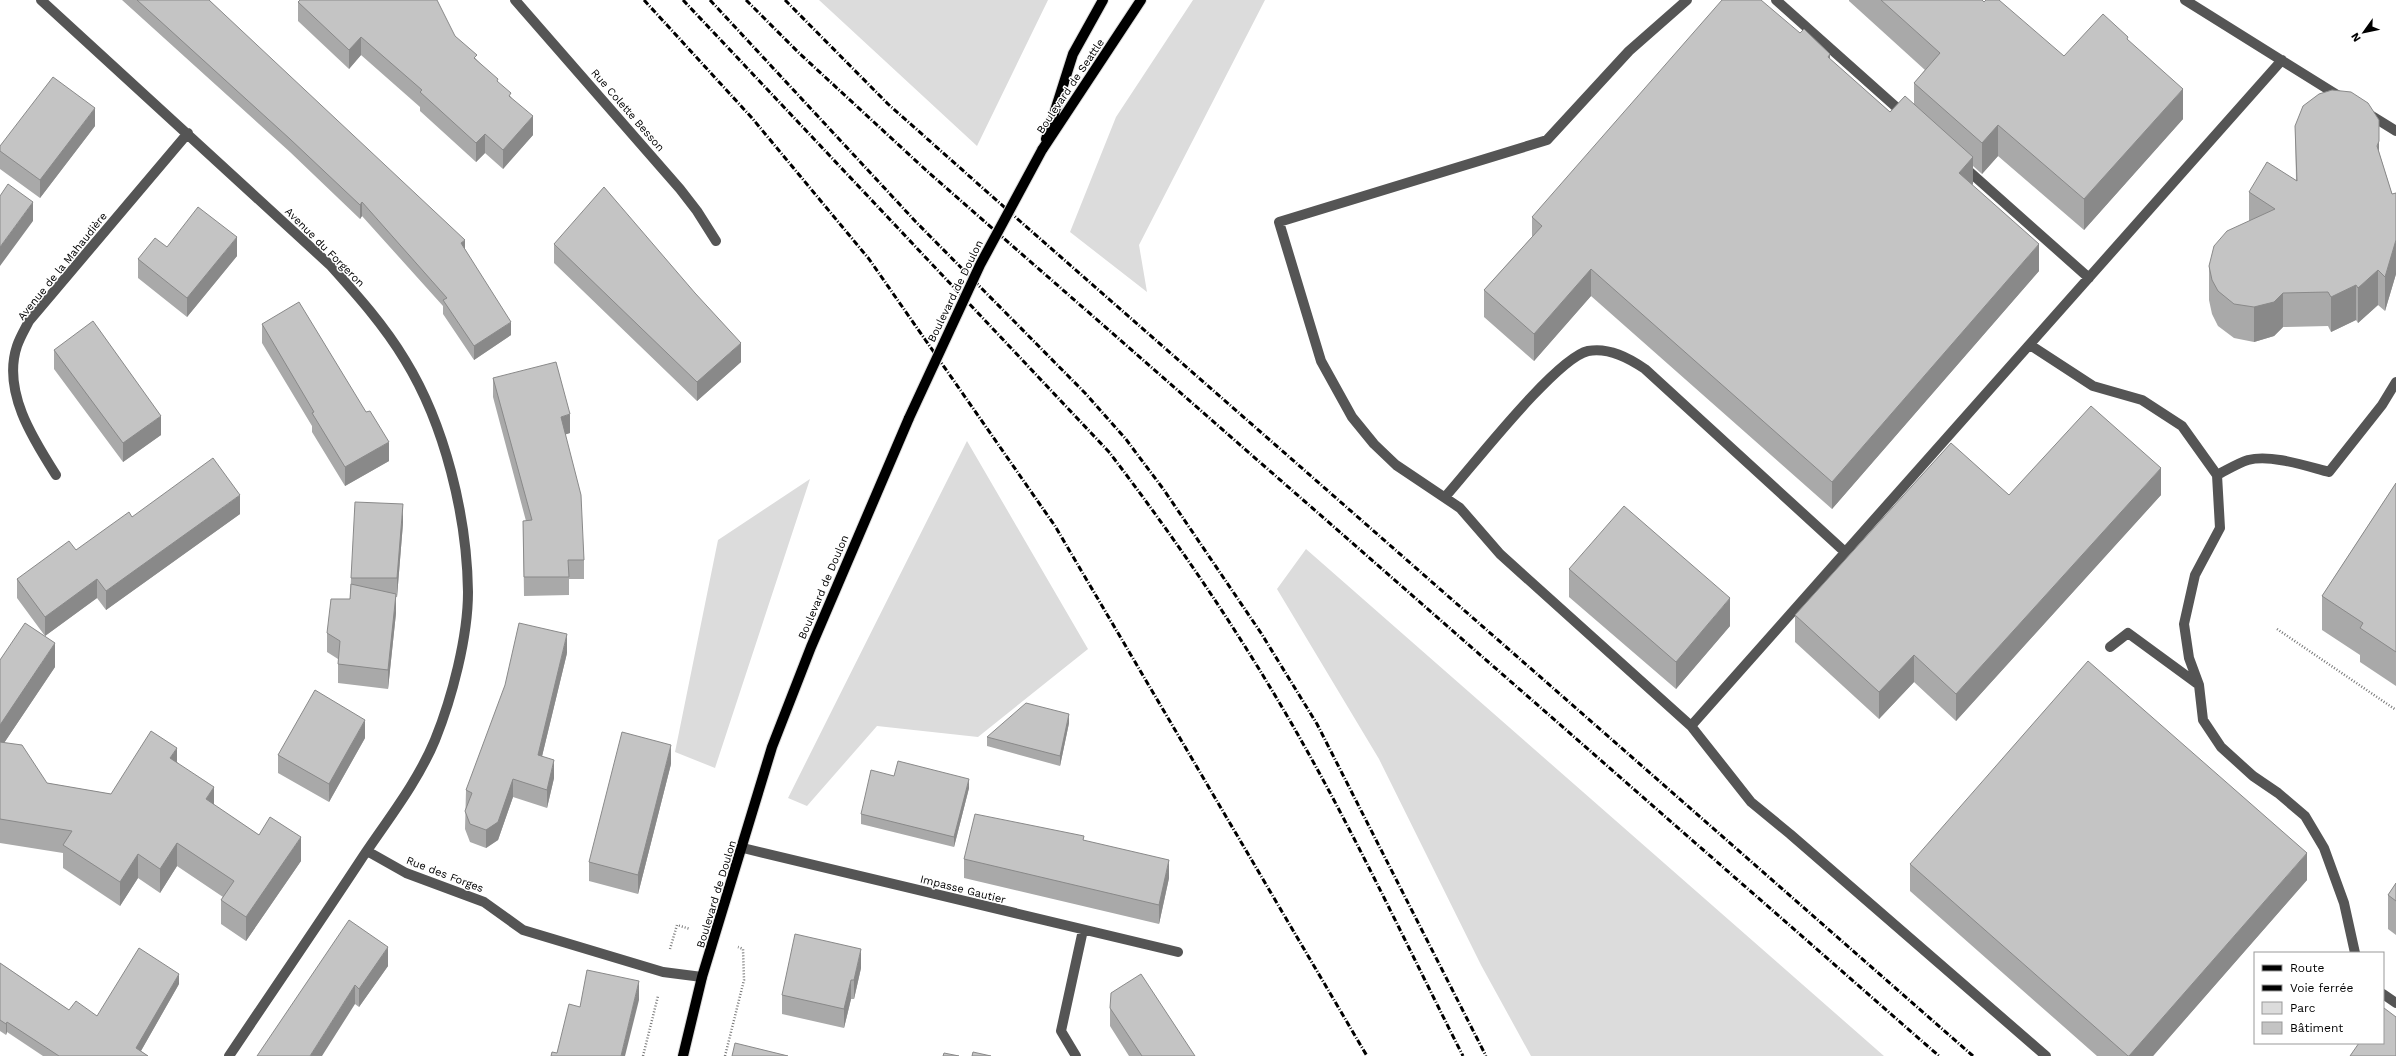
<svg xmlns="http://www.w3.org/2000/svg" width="2396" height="1056" viewBox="0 0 2396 1056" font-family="'Work Sans',sans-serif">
<rect width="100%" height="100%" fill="#fff"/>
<!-- green -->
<path fill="#dcdcdc" d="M 819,0 L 1048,0 L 977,146 Z
M 1193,0 L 1265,0 L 1139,245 L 1147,292 L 1070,232 L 1116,117 Z
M 967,441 L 1088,649 L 978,737 L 877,726 L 807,806 L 788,798 Z
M 810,479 L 715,768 L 675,752 L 718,540 Z
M 1306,549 L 1884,1056 L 1531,1056 L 1481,965 L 1379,759 L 1277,589 Z"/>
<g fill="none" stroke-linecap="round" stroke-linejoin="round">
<!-- major casing -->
<g stroke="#dbdbdb" stroke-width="12">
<path id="major" d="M 1046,139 L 1073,54 L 1103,0
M 1042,150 L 1141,0
M 683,1056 L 702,977 L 772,747 L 811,647 L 909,418"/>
</g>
<!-- path -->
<path stroke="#777" stroke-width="2.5" stroke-dasharray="1 2" stroke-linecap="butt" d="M 2277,629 L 2396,710
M 670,949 L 677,925 L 690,929
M 643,1056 L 658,996
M 725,1056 L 744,980 L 743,949 L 738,947"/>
<!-- minor -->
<path stroke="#555" stroke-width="10" d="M 41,0 L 330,265 C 357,295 384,325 405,360 C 445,425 467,516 468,592 C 468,637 452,698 435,740 C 418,781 389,818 364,855 C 320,922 274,989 229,1056
M 515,0 L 680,189 L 697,211 L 716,241
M 1687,0 L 1629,51 L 1547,140 L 1279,222 L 1321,361 L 1352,417 L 1374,444 L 1396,465 L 1460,508 L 1500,554 L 1691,726 L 1751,802 L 1790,834 L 2046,1056
M 1776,0 L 1905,115
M 2185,0 L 2342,98
M 2367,113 L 2396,131
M 1963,166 L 2089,278
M 2030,345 L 2093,386 L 2142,400 L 2182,426 L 2217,475 L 2220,528 L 2195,575 L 2184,624 L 2189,658 L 2199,685 L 2203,720 L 2221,747 L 2253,776 L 2278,793 L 2305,816 L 2324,848 L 2344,903 L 2355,953
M 56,475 C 33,439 2,391 17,346 C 20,337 25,329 29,321 L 188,133
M 2217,475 C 2227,470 2238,463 2248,460 C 2271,454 2306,466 2329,472 L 2382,405 L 2396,382
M 1445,497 C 1471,468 1556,358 1588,351 C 1609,347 1629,358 1645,369 L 1845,552
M 2110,647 L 2128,633 L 2199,685
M 1691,726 L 2282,60
M 743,848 L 1178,952
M 367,851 L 406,873 L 484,902 L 523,930 L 663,972 L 702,977
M 2383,994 L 2396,1003
M 1076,1056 L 1061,1031 L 1083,930"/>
<!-- major -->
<use href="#major" stroke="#000" stroke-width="10"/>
<!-- rail -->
<path stroke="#000" stroke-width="3" stroke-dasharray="6 2 1 2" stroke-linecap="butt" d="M 644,0 L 752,118 L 869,259 L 1055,526 L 1367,1056
M 683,0 L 1109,452 C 1178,542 1241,635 1297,733 C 1357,838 1408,948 1463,1056
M 710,0 L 916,222 L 1085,393 L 1125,438 L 1164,490 L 1261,633 L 1317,724 L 1486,1056
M 746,0 L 799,53 L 928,172 L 1939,1056
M 785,0 L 888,104 L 1021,222 L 1973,1056"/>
<!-- major-bridge casing -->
<g stroke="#dbdbdb" stroke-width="12" stroke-linecap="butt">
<path id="major-bridge" d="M 909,418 L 980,265 L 1042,150"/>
</g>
<!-- major-bridge -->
<use href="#major-bridge" stroke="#000" stroke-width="10"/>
</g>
<!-- wall -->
<path fill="#a9a9a9" d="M 122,0 L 209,0 L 465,249 L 511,335 L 474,360 L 443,314 L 443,306 L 362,216 L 360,219 L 290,152 Z
M 1849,0 L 1982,0 L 2064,56 L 2128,40 L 2183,119 L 2084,230 L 1998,156 L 1982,174 L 1973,166 L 1973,184 L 1972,185 L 2039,271 L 1832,509 L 1591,296 L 1534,361 L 1484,317 L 1484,290 L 1532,237 L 1532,217 L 1830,60 L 1890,112 L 1914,104 L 1914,83 L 1925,70 L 1849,1 Z
M 298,2 L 455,36 L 477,60 L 498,82 L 511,97 L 533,135 L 503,169 L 485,153 L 476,162 L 420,111 L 420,107 L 361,55 L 349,69 L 298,21 Z
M 95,126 L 40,198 L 0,169 L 0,146 Z
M 2295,126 L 2379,152 L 2392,194 L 2396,193 L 2396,274 L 2385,311 L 2378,305 L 2358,323 L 2356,320 L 2331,332 L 2328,326 L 2283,327 L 2274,336 L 2254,342 L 2234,338 L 2218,326 L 2212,314 L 2209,300 L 2209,266 L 2249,221 L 2249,192 L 2296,180 Z
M 554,244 L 741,362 L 697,401 L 554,263 Z
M 167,247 L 237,256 L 187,317 L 138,278 L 138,259 Z
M 262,324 L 389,461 L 345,486 L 312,432 L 312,426 L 262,343 Z
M 54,350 L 161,435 L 123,462 L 54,369 Z
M 493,378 L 570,433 L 565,434 L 584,560 L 584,579 L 569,579 L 569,595 L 524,596 L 523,521 L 526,521 L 493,397 Z
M 2396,483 L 2396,686 L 2360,662 L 2360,655 L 2322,630 L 2322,596 Z
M 2009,495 L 2161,495 L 1956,721 L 1914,682 L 1879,719 L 1795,642 L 1795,615 Z
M 240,514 L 106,610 L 97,598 L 45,636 L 17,598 L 17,579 L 76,550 L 132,517 Z
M 403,523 L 397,597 L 396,597 L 396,613 L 388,689 L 338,683 L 338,659 L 327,652 L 327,633 L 350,599 L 351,578 Z
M 1569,569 L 1730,626 L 1676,689 L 1569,597 Z
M 567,653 L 542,756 L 554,778 L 547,808 L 513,797 L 498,840 L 486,848 L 470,842 L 465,829 L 466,790 Z
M 0,660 L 55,667 L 4,743 L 47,783 L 111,794 L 177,762 L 214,805 L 259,835 L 301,861 L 246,941 L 221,924 L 221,900 L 223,897 L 177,866 L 160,893 L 138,878 L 120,906 L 63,868 L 63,853 L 0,843 Z
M 1069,723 L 1060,766 L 987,746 L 987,737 Z
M 365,738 L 329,802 L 278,773 L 278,755 Z
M 671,764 L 638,894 L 589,881 L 589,862 Z
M 894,776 L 969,788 L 954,847 L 861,824 L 861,814 Z
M 1084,841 L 1169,878 L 1159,924 L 964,878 L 964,859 Z
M 1910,864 L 2307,880 L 2153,1056 L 2097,1056 L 1910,891 Z
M 2396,883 L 2396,935 L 2388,929 L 2388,895 Z
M 349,920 L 388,966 L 359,1007 L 355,1004 Z
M 0,963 L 69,1010 L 97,1016 L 179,984 L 141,1051 L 148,1056 L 43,1056 L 7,1032 L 6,1035 L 0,1031 Z
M 861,968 L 854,999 L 851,999 L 844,1028 L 782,1014 L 782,995 Z
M 1110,1008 L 1195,1056 L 1129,1056 L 1110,1026 Z"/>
<!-- shaded-wall -->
<path fill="#898989" d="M 361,37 L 361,55 L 349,69 L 349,50 Z
M 1830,54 L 1830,81 L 1828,57 Z
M 2183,89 L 2183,119 L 2084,230 L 2084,199 Z
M 95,108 L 95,126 L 40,198 L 40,180 Z
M 533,116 L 533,135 L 503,169 L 503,150 Z
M 1998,125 L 1998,156 L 1982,174 L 1982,143 Z
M 485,134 L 485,153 L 476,162 L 476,143 Z
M 2379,141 L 2379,175 L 2377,146 Z
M 1973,157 L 1973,184 L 1959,200 L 1959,173 Z
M 33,202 L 33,221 L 0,266 L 0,247 Z
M 362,202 L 362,216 L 360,219 L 360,205 Z
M 237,237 L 237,256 L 187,317 L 187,298 Z
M 465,240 L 465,253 L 461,243 Z
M 2396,240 L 2396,274 L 2385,311 L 2385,277 Z
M 2039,244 L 2039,271 L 1832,509 L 1832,482 Z
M 1591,269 L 1591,296 L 1534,361 L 1534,334 Z
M 2378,270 L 2378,305 L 2358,323 L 2358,288 Z
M 2356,285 L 2356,320 L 2331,332 L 2331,297 Z
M 2283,293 L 2283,327 L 2274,336 L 2254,342 L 2254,307 Z
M 511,322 L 511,335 L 474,360 L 474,346 Z
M 741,343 L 741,362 L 697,401 L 697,382 Z
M 570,414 L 570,433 L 561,436 L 561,417 Z
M 161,416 L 161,435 L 123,462 L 123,443 Z
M 389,442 L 389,461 L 345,486 L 345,467 Z
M 2161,468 L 2161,495 L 1956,721 L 1956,694 Z
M 240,495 L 240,514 L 106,610 L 106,591 Z
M 403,504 L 403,523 L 397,597 L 397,578 Z
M 97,579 L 97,598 L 45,636 L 45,617 Z
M 396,594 L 396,613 L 388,689 L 388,670 Z
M 1730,598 L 1730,626 L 1676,689 L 1676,662 Z
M 567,634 L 567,653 L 538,773 L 538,755 Z
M 55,643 L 55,667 L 0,749 L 0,725 Z
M 1914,655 L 1914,682 L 1879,719 L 1879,692 Z
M 1069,714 L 1069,723 L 1060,766 L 1060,756 Z
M 365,720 L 365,738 L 329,802 L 329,784 Z
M 671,745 L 671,764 L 638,894 L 638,875 Z
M 177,748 L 177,772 L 170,758 Z
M 554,760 L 554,778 L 547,808 L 547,790 Z
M 513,779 L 513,797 L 498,840 L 486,848 L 486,830 Z
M 969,779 L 969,788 L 954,847 L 954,837 Z
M 214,787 L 214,810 L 206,799 Z
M 301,837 L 301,861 L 246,941 L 246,917 Z
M 177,843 L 177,866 L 160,893 L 160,869 Z
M 2307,853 L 2307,880 L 2153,1056 L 2129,1056 Z
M 138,854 L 138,878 L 120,906 L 120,882 Z
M 1169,860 L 1169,878 L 1159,924 L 1159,905 Z
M 388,947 L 388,966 L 359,1007 L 359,989 Z
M 861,949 L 861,968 L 854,999 L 854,980 Z
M 179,974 L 179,984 L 138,1056 L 136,1048 Z
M 851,980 L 851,999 L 844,1028 L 844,1009 Z
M 639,981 L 639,1000 L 625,1056 L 621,1056 Z
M 355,985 L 355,1004 L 322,1056 L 310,1056 Z
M 7,1022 L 7,1032 L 6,1035 L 6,1024 Z"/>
<!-- building -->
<path fill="#c4c4c4" stroke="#898989" d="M 137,0 L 209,0 L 465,240 L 461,243 L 511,322 L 474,346 L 443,300 L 447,298 L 362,202 L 360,205 L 290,139 Z
M 300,0 L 437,0 L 455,36 L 477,55 L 474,58 L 498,79 L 497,81 L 511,93 L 509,96 L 533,116 L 503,150 L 485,134 L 476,143 L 420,92 L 422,90 L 361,37 L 349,50 L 298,2 Z
M 1722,0 L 1761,0 L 1800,33 L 1804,29 L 1830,54 L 1828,57 L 1890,112 L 1905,96 L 1973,157 L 1959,173 L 2039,244 L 1832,482 L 1591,269 L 1534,334 L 1484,290 L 1542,226 L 1532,217 Z
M 1881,0 L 1982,0 L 1984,2 L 1986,0 L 1999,0 L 2064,56 L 2103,14 L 2128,37 L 2127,39 L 2183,89 L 2084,199 L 1998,125 L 1982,143 L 1914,83 L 1940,53 Z
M 53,77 L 95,108 L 40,180 L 0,151 L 0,146 Z
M 2332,90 L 2351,92 L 2368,103 L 2379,120 L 2379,141 L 2377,146 L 2392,194 L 2396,193 L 2396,240 L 2385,277 L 2378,270 L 2358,288 L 2356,285 L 2331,297 L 2328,292 L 2283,293 L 2274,302 L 2254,307 L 2234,304 L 2218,291 L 2212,280 L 2209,266 L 2214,246 L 2227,231 L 2275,209 L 2249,192 L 2267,162 L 2297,181 L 2295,126 L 2303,106 L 2319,94 Z
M 8,184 L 33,202 L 0,247 L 0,196 Z
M 604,187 L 695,293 L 741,343 L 697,382 L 554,244 Z
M 198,207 L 237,237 L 187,298 L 138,259 L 155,238 L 167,247 Z
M 299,302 L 366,412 L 370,411 L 389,442 L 345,467 L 312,413 L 314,412 L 262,324 Z
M 93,321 L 161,416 L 123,443 L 54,350 Z
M 556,362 L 570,414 L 561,417 L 581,495 L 584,560 L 568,560 L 569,577 L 524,577 L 523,521 L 532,520 L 493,378 Z
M 2091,406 L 2161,468 L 1956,694 L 1914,655 L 1879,692 L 1795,615 L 1951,443 L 2009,495 Z
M 213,458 L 240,495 L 106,591 L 97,579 L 45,617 L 17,579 L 69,541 L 76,550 L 129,512 L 132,517 Z
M 2396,483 L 2396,652 L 2360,628 L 2363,623 L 2322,596 Z
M 355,502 L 403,504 L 397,578 L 351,578 Z
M 1624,506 L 1730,598 L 1676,662 L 1569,569 Z
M 351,584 L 396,594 L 388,670 L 338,664 L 340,641 L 327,633 L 331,599 L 350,599 Z
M 25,623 L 55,643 L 0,725 L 0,660 Z
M 519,623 L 567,634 L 538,755 L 554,760 L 547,790 L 513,779 L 498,822 L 486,830 L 470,824 L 465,811 L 472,793 L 466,790 L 505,685 Z
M 2088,661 L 2307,853 L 2129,1056 L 2128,1056 L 1910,864 Z
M 315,690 L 365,720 L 329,784 L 278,755 Z
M 1026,703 L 1069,714 L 1060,756 L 987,737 Z
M 151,731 L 177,748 L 170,758 L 214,787 L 206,799 L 259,835 L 270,817 L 301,837 L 246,917 L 221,900 L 234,881 L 177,843 L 160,869 L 138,854 L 120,882 L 63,845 L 72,831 L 0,819 L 0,742 L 22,745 L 47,783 L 111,794 Z
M 622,732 L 671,745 L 638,875 L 589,862 Z
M 898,761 L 969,779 L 954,837 L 861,814 L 871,770 L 894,776 Z
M 975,814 L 1084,836 L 1083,840 L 1169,860 L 1159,905 L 964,859 Z
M 2396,883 L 2396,901 L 2388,895 Z
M 349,920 L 388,947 L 359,989 L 355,985 L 310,1056 L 257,1056 Z
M 795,934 L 861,949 L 854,980 L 851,980 L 844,1009 L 782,995 Z
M 139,948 L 179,974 L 136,1048 L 148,1056 L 59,1056 L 7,1022 L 6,1024 L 0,1020 L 0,963 L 69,1010 L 76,1001 L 97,1016 Z
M 587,970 L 639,981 L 621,1056 L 551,1056 L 552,1052 L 557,1053 L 569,1004 L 580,1007 Z
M 1141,974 L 1195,1056 L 1142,1056 L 1110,1008 L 1111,993 Z
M 2384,1008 L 2396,1017 L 2396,1056 L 2350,1056 L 2359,1043 L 2383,1043 L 2383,1010 Z
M 735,1043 L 788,1056 L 732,1056 Z
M 973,1052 L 991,1056 L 972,1056 Z
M 944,1053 L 959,1056 L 943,1056 Z"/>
<g text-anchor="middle" stroke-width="3" stroke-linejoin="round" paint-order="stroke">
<!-- street labels -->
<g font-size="11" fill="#000" stroke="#fff">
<text transform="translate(1070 86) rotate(-56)" y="4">Boulevard de Seattle</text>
<text transform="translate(628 110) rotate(49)" y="4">Rue Colette Besson</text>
<text transform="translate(325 247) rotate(45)" y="4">Avenue du Forgeron</text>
<text transform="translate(62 266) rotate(-51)" y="4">Avenue de la Mahaudière</text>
<text transform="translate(955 291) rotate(-64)" y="4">Boulevard de Doulon</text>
<text transform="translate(823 587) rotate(-67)" y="4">Boulevard de Doulon</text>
<text transform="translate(445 874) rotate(21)" y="4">Rue des Forges</text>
<text transform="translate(963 889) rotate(14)" y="4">Impasse Gautier</text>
<text transform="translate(716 894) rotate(-73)" y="4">Boulevard de Doulon</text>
</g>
</g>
<!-- legend -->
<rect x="2254" y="952" width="130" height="92" fill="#ffffff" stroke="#999999"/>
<rect x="2262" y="965" width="20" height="6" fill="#000000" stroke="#999999"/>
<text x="2290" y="972" font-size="12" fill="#000000">Route</text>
<rect x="2262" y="985" width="20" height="6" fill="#000000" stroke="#999999"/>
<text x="2290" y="992" font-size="12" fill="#000000">Voie ferrée</text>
<rect x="2262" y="1002" width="20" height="12" fill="#dcdcdc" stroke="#999999"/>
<text x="2290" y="1012" font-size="12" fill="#000000">Parc</text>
<rect x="2262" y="1022" width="20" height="12" fill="#c4c4c4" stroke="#999999"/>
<text x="2290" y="1032" font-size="12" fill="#000000">Bâtiment</text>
<!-- north arrow -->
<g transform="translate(2364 32) rotate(237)" stroke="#ffffff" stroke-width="3" paint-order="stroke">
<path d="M0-3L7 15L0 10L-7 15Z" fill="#000000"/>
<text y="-6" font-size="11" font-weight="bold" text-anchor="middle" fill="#000000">N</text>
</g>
</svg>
